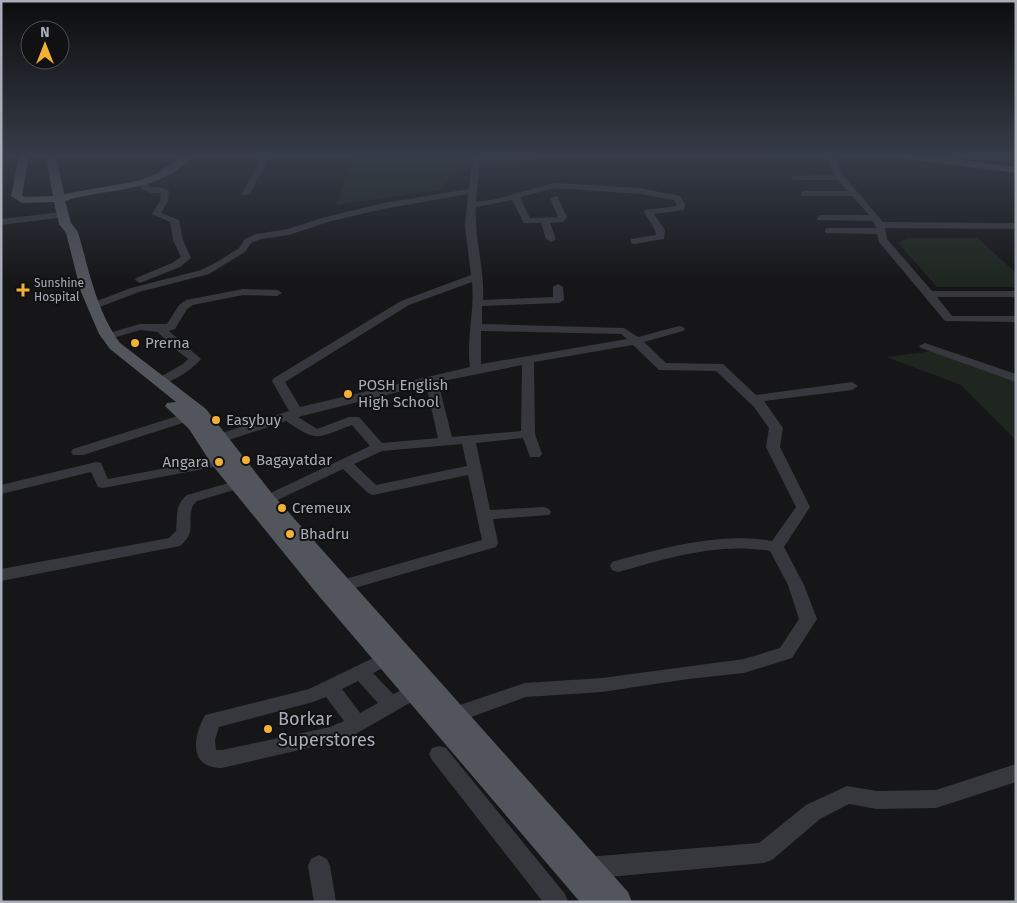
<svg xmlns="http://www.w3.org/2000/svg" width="1017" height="903" viewBox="0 0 1017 903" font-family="'Fira Sans',sans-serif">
<rect width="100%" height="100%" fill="#161618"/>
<!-- built -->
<path fill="#222225" d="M 481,156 L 542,156 L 541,159 L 518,167 L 481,169 Z
M 945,156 L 1016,156 L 1016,165 Z"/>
<!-- green -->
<path fill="#1e261f" d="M 352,156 L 471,156 L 470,168 L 451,177 L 439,190 L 336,205 Z
M 907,238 L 978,238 L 1016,273 L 1016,287 L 937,287 L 898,243 Z
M 933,351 L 1016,379 L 1016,440 L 961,385 L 886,357 Z"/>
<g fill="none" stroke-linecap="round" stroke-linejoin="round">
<!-- minor -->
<path fill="#37383d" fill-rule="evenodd" d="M 262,156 L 270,156 L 249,195 L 243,195 L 242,193 Z
M 472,156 L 480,156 L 476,202 L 496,199 L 555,183 L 640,188 L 680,196 L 685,204 L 684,210 L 654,214 L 665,230 L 664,239 L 634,244 L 631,243 L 631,239 L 656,235 L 655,230 L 644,212 L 645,210 L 677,206 L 674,200 L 640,194 L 555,188 L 520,197 L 530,218 L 558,217 L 550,198 L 557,196 L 567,217 L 563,222 L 550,223 L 556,239 L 551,242 L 546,239 L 541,223 L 524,223 L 512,200 L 476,207 C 474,239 485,269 483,300 L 553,297 L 553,287 L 558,284 L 563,287 L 564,300 L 559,303 L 482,306 L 482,324 L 624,328 L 638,337 L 679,326 L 683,327 L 685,329 L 683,331 L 644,342 L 666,363 L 723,364 L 756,395 L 852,382 L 858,386 L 852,390 L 764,401 L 783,428 L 780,447 L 810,507 L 784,547 L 804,585 L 817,619 L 792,658 L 744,673 L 688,679 L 602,692 L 526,697 L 455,723 L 448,721 L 445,715 L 448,709 L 525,683 L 602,678 L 744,659 L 780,648 L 799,619 L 788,585 L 770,551 C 718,542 668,558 618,572 L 612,570 L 610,566 L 612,562 L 618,560 C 669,547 719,532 772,541 L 796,507 L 766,447 L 769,428 L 754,407 L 716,371 L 659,370 L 633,345 L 534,362 L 535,434 L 542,454 L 540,457 L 530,457 L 523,438 L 476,443 L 490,510 L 544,507 L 549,509 L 551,512 L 549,515 L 493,519 L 498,543 L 496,547 L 341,592 L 335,590 L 333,586 L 335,582 L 482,540 L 468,475 L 373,495 L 368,493 L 343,469 L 267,505 L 262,503 L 260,500 L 262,497 L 370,446 L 352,425 C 317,438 318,443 286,421 L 214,445 L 204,445 L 202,442 L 204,439 L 289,411 L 272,381 L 274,378 L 401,301 L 471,275 L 465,226 L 468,194 L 383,209 L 328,222 L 289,235 L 261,239 L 251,243 L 245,252 L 209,274 L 139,292 L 97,308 L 89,308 L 88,306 L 89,304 L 131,288 L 201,270 L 217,262 L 239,248 L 245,239 L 256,234 L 288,229 L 322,218 L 383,203 L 469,189 ZM 472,282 C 475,310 466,338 470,367 L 300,407 L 285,382 L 409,305 ZM 481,331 L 621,334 L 627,339 L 481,364 ZM 522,365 L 521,431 L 452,437 L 438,382 ZM 426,385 L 438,438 L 382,443 L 359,417 L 349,417 L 317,429 L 298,417 ZM 462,444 L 467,466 L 376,485 L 354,464 L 382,451 Z
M 825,156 L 833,156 L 842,174 L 883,222 L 1016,223 L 1016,229 L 885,228 L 887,239 L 932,291 L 1016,291 L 1016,297 L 937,297 L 952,316 L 1016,316 L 1016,322 L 945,321 L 879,242 L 877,234 L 825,233 L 825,229 L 828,228 L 876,228 L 873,221 L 818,220 L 817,218 L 821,215 L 869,215 L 852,196 L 801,196 L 801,192 L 804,191 L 847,191 L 838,180 L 794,180 L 790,178 L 794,176 L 834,175 Z
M 141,180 L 147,180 L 149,186 C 155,189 164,186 169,191 L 168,201 L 161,213 L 179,220 L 183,240 L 191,258 L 180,267 L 140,283 L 135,280 L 136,278 L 172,263 L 181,257 L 173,240 L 170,222 L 152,214 L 160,201 L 161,193 L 151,193 L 142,189 Z
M 63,212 L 66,213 L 66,217 L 1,225 L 1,219 Z
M 243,289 L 277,290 L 282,293 L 277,296 L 243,295 L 193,305 L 187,309 L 175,329 L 169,331 L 201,359 C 193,369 167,387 155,384 L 153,381 L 183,364 L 188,359 L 170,345 L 158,332 L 140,330 L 106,340 L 100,337 L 102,335 L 140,324 L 167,324 L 179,305 L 186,300 Z
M 925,343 L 1016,374 L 1016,382 L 921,348 L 919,346 Z
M 187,413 L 194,417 L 192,420 L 83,455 L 73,455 L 71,452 L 73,449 Z
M 219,458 L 226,462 L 224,465 L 103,488 L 98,487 L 91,472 L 1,494 L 1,485 L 96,462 L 101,463 L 108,479 Z
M 239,480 L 244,481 L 246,484 L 244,487 L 197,501 L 193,505 C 186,522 198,531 180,546 L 1,581 L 1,569 L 169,538 L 176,531 C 178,516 174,506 187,495 Z
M 392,649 L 398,651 L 401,656 L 398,661 L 373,673 L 393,694 L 413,685 L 420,687 L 422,692 L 420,697 L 354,735 L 338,741 L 222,768 C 188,768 193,737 205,715 L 309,689 ZM 358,681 L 378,703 L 360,713 L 342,689 ZM 326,697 L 344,721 L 330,727 L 222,750 L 216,750 L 215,740 L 219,727 L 313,702 Z
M 439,746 L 446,748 L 565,894 L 568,902 L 543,902 L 432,760 L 429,754 L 432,748 Z
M 1016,764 L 1016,782 L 936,808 L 877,809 L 849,804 L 820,819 L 772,860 L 764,863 L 586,879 L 578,875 L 575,868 L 578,861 L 586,857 L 759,843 L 806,805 L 847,786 L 877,791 L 936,790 Z
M 319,855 L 327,859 L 330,866 L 336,902 L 314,902 L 308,866 L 311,859 Z"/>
<!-- major -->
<path fill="#53555c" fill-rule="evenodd" d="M 19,156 L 29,156 L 22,195 L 24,197 L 53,196 L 46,156 L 56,156 L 64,194 L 138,181 L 158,173 L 182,156 L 193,156 C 159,194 109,187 65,201 L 71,223 L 78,232 C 89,270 96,310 120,343 L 206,409 L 274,496 L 628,892 L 632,902 L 580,902 L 318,595 L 213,466 L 189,429 L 165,406 L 167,403 L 176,402 L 110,349 L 99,334 L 81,292 L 66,233 L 59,224 L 54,202 L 22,203 L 11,196 Z
M 901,156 L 931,156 L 1016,167 L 1016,173 L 906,159 Z"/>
</g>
<!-- sky -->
<linearGradient id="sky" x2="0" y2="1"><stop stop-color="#0c0c0d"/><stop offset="0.55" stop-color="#363c48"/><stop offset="1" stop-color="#363c48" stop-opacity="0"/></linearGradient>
<rect width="1017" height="283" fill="url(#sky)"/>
<!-- markers -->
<g fill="#f2b134" stroke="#111113" stroke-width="2">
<path d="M20.5 282.5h5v5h5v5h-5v5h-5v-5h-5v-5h5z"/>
<circle cx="135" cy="343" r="5"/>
<circle cx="348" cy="394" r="5"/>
<circle cx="216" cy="420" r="5"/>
<circle cx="246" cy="460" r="5"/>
<circle cx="219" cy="462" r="5"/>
<circle cx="282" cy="508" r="5"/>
<circle cx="290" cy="534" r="5"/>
<circle cx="268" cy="729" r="5"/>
</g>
<g text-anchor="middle" stroke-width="4" stroke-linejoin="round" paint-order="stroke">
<!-- far-poi labels -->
<g font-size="12" fill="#a8adb8" stroke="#111113" text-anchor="start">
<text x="34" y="287">Sunshine<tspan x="34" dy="14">Hospital</tspan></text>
</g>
<!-- poi labels -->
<g font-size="15" fill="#a8adb8" stroke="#111113" text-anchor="start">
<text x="145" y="348">Prerna</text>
<text x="358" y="390">POSH English<tspan x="358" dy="17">High School</tspan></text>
<text x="226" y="425">Easybuy</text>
<text x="256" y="465">Bagayatdar</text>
<text x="209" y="467" text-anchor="end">Angara</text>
<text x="292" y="513">Cremeux</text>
<text x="300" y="539">Bhadru</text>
</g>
<!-- near-poi labels -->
<g font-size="18" fill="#a8adb8" stroke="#111113" text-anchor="start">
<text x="278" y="725">Borkar<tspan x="278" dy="21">Superstores</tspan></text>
</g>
</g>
<!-- border -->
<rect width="1017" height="903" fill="none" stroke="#a8adb8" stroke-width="5"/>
<!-- north arrow -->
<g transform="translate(45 45)"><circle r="24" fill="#111113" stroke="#4d4f55"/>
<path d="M0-4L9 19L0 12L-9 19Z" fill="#f2b134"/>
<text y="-8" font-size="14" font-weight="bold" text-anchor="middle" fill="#a8adb8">N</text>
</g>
</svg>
